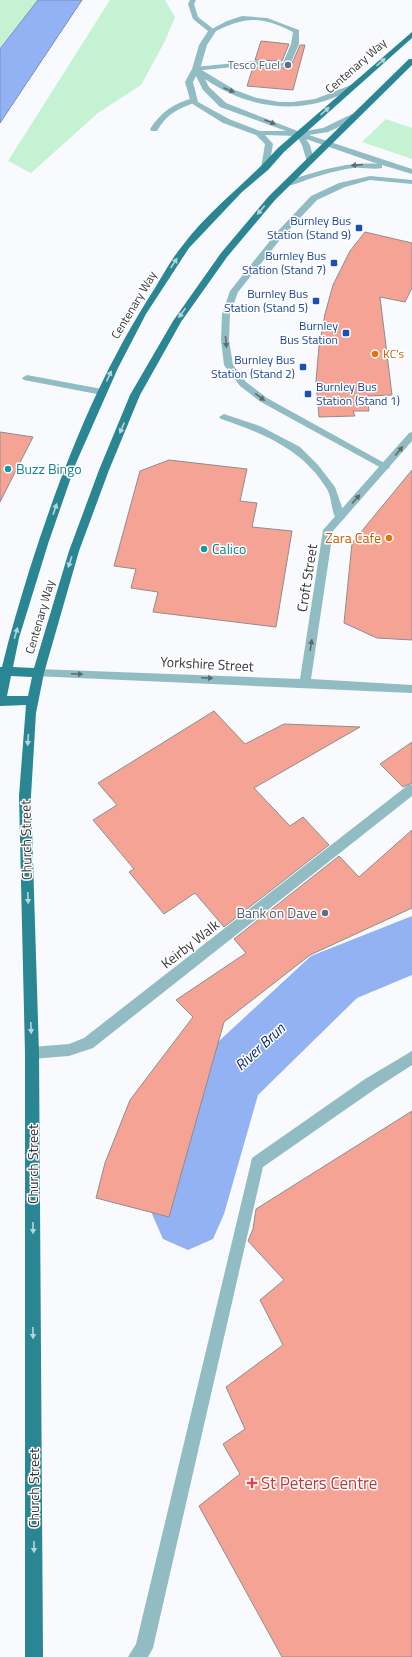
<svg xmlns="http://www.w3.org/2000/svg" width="412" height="1657" viewBox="0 0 412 1657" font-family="'Titillium Web',sans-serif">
<rect width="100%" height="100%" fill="#f9fafd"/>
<!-- green -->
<path fill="#c6f2d4" d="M 0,0 L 38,0 L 0,49 Z
M 110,0 L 165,0 L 175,17 L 165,41 L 141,85 L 98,113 L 31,173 L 8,161 Z
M 386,119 L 412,128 L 412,159 L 362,142 Z"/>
<!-- water -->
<path fill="#93b2f3" stroke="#778dbb" d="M 38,0 L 82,0 L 0,123 L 0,49 Z"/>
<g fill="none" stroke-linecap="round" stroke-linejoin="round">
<!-- river -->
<path fill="#93b2f3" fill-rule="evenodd" d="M 412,916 L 412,975 L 357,998 L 258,1095 L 224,1214 L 213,1239 L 188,1250 L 163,1239 L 152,1214 L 196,1076 L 206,1053 L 311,956 Z"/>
</g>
<!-- building -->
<path fill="#f4a394" stroke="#908d8c" d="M 261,41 L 289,44 L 282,61 L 255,60 Z
M 300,45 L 305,45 L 293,90 L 247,86 L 253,67 L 290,68 Z
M 365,232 L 412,243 L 412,288 L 405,302 L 380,297 L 392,395 L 367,396 L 369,411 L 353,411 L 355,416 L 319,417 L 316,381 L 319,346 L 325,314 L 333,285 L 350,251 Z
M 0,432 L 33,437 L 0,502 Z
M 169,460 L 247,469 L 240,501 L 257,503 L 252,527 L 292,531 L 276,627 L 153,612 L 158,592 L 131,588 L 136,569 L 114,566 L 140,471 Z
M 412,470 L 412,640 L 377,638 L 344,623 L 352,543 Z
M 214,711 L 245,744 L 284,724 L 360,727 L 254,788 L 290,826 L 303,817 L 329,845 L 224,927 L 195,893 L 164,914 L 129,872 L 134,869 L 93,820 L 117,805 L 98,783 Z
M 412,742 L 412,783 L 403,787 L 380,764 Z
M 412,830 L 412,908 L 310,955 L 224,1022 L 169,1217 L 96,1198 L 105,1163 L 130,1100 L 193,1017 L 176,1000 L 246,953 L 234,939 L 339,856 L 359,877 Z
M 412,1111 L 412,1657 L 282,1657 L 199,1506 L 240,1474 L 223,1444 L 245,1429 L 226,1387 L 283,1345 L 260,1300 L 284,1280 L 248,1241 L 253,1229 L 256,1209 Z"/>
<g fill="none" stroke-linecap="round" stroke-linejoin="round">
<!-- lane -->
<path fill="#92bcc3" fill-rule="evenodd" d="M 242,16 L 267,18 L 299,30 L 299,44 L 289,67 L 254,65 L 193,71 L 193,67 L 196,67 L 254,61 L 283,63 L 291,44 L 293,32 C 261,16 246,16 214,32 L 212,33 L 208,31 L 227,21 Z
M 194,98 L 197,98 L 197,102 C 177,109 168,113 157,131 L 151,131 L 150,129 C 161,112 174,103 194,98 Z
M 370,176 L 412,180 L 412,184 L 370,180 L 345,187 L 317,200 L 283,236 L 238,292 L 230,314 L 229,340 L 233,365 L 246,382 L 267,398 L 388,465 L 390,467 L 388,469 L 385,470 L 261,402 L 240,386 L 224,365 L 221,340 L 222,314 L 230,291 L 277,232 L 311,196 L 339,183 Z
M 27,375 L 102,389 L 107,392 L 102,395 L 24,380 L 22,378 Z
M 224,414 L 260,426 L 300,447 L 318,465 L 335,487 L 345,516 L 344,519 L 336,519 C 331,510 332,498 327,489 C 303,449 262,433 221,419 L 219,417 Z
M 412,1051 L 412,1065 L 375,1089 L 263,1167 L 153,1648 L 148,1657 L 128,1657 L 136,1644 L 252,1158 L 365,1079 Z"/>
<!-- street -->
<path fill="#92bcc3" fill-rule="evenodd" d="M 190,0 L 196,0 L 194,4 L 198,17 L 216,31 L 207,45 L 200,69 L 235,90 L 257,98 L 280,102 L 293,102 L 315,99 L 351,85 L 355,87 C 349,92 340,95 333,98 C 290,115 242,105 205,79 L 209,87 L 226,103 L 300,132 L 323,128 L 352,114 L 358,114 L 358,118 L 328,132 L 309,135 L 412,169 L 412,174 L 382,165 L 382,168 C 373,170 363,167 353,168 C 332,171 312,178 292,185 L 286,185 L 286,181 C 316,172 346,161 378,164 L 306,139 L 310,145 L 314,160 L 313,162 L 307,162 L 302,145 L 297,136 L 265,135 L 273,144 L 269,168 L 268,170 L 262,170 L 261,168 L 265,144 L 256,135 L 223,123 L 191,103 L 185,82 L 192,69 L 199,45 L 208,31 L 193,19 L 188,4 ZM 196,76 L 203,90 L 220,107 L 286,131 L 260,131 L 229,119 L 198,102 L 193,82 Z
M 412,432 L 412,441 L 333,531 L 311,679 L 412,685 L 412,693 L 34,676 L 32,673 L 34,670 L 38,669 L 300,679 L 323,530 L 409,433 Z
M 412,784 L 412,796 L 93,1048 L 69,1056 L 32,1059 L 27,1058 L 25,1053 L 27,1048 L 32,1047 L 69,1044 L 84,1038 L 408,785 Z"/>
<!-- primary -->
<path fill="#2b8693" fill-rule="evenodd" d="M 412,32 L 412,38 L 284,152 L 268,170 L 242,192 L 189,248 L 146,314 L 118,368 L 76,463 L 48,544 L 19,638 L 13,667 L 34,668 L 69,551 L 99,470 L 130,395 L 173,321 L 221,253 L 269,196 L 409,59 L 412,59 L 412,65 L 275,200 L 227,257 L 181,322 L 140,395 L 109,470 L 79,551 L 44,673 L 36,713 L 31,796 L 39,1053 L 43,1657 L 25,1657 L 25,1053 L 19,796 L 26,705 L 0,706 L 0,667 L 2,667 C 10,633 20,601 30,568 C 61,471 99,374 155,288 C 164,273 172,258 183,245 C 210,209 248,182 278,148 ZM 11,676 L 32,677 L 28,696 L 7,696 Z"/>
</g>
<!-- one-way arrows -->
<defs><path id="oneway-solid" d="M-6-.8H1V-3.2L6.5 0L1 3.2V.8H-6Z"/></defs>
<g fill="#b5d5d9">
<use href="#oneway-solid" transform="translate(381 62) rotate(-41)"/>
<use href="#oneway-solid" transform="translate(325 111) rotate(-42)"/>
<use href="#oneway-solid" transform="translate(261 210) rotate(130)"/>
<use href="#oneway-solid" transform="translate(174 263) rotate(-57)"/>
<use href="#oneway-solid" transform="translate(182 313) rotate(126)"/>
<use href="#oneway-solid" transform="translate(109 376) rotate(-66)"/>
<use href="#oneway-solid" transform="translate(122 428) rotate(113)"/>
<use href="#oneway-solid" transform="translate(55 509) rotate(-71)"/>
<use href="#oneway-solid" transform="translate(70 562) rotate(108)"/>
<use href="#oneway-solid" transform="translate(16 633) rotate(-74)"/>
<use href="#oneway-solid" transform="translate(28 740) rotate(94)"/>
<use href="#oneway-solid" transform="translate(28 898) rotate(88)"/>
<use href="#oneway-solid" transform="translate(31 1028) rotate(88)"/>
<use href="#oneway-solid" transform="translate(33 1228) rotate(90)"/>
<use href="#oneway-solid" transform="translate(33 1333) rotate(89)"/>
<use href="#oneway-solid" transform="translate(34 1547) rotate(90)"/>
</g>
<g fill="#5b6c6f">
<use href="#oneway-solid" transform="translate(229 90) rotate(22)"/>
<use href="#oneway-solid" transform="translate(270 122) rotate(22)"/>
<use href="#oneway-solid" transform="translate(357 165) rotate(175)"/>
<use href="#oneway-solid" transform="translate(226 342) rotate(85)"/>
<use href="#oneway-solid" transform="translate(260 397) rotate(37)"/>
<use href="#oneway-solid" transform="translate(399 451) rotate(-50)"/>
<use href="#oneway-solid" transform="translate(356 499) rotate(-48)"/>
<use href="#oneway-solid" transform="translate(311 645) rotate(-81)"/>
<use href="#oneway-solid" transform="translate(77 674) rotate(2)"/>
<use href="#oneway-solid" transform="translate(207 678) rotate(2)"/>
</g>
<!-- markers -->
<g fill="#5c6f8a" stroke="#fff" stroke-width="1.5">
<circle cx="288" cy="65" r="4"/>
<circle cx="325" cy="913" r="4"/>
</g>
<g fill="#1a4fb4" stroke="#fff" stroke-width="1.5">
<rect x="355" y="224" width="8" height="8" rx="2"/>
<rect x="330" y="259" width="8" height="8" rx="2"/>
<rect x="312" y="297" width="8" height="8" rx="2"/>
<rect x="342" y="329" width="8" height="8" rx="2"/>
<rect x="299" y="363" width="8" height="8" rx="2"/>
<rect x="304" y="390" width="8" height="8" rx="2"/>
</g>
<g fill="#e8710a" stroke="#fff" stroke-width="1.5">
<circle cx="375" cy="354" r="4"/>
<circle cx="389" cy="538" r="4"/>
</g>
<g fill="#0f9aa8" stroke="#fff" stroke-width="1.5">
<circle cx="8" cy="469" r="4"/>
<circle cx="204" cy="549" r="4"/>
</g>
<path fill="#e0444e" stroke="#fff" stroke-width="1.5" d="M250 1477h4v4h4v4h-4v4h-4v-4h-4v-4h4z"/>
<g text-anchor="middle" stroke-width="3" stroke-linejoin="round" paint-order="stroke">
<!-- far-service labels -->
<g font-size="12" fill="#4e5e75" stroke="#fff" text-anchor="end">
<text x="280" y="69">Tesco Fuel</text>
</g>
<!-- far-street labels -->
<g font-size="12" fill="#363637" stroke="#fff">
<text transform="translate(356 66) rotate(-41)" y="4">Centenary Way</text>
<text transform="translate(134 305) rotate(-59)" y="4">Centenary Way</text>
<text transform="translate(40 617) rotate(-74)" y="4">Centenary Way</text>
</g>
<!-- far-transit labels -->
<g font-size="12" fill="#164399" stroke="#fff" text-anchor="end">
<text x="351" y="225">Burnley Bus<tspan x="351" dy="14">Station (Stand 9)</tspan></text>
<text x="326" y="260">Burnley Bus<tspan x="326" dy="14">Station (Stand 7)</tspan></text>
<text x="308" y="298">Burnley Bus<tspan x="308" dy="14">Station (Stand 5)</tspan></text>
<text x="338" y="330">Burnley<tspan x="338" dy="14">Bus Station</tspan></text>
<text x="295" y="364">Burnley Bus<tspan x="295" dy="14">Station (Stand 2)</tspan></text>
<text x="316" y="391" text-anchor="start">Burnley Bus<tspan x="316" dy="14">Station (Stand 1)</tspan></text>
</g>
<!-- far-food labels -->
<g font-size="12" fill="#c56008" stroke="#fff" text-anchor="start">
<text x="383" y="358">KC's</text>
</g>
<!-- culture labels -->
<g font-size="14" fill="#0d838f" stroke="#fff" text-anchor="start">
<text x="16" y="474">Buzz Bingo</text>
<text x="212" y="554">Calico</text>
</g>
<!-- food labels -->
<g font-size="14" fill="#c56008" stroke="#fff" text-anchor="end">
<text x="381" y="543">Zara Cafe</text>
</g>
<!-- street labels -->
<g font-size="14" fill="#363637" stroke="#fff">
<text transform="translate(307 578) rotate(-81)" y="5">Croft Street</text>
<text transform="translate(207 664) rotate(3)" y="5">Yorkshire Street</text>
<text transform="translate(26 840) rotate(-91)" y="5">Church Street</text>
<text transform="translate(190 944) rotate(-38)" y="5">Keirby Walk</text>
<text transform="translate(33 1164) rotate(-90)" y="5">Church Street</text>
<text transform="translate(34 1488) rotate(-90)" y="5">Church Street</text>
</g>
<!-- service labels -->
<g font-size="14" fill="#4e5e75" stroke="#fff" text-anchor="end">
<text x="317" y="918">Bank on Dave</text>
</g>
<!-- water labels -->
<g font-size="15" font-style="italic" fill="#0f2872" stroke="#fff">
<text transform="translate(260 1047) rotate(-43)" y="5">River Brun</text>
</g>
<!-- near-health labels -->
<g font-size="17" fill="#be3a42" stroke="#fff" text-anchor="start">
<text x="261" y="1489">St Peters Centre</text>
</g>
</g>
</svg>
